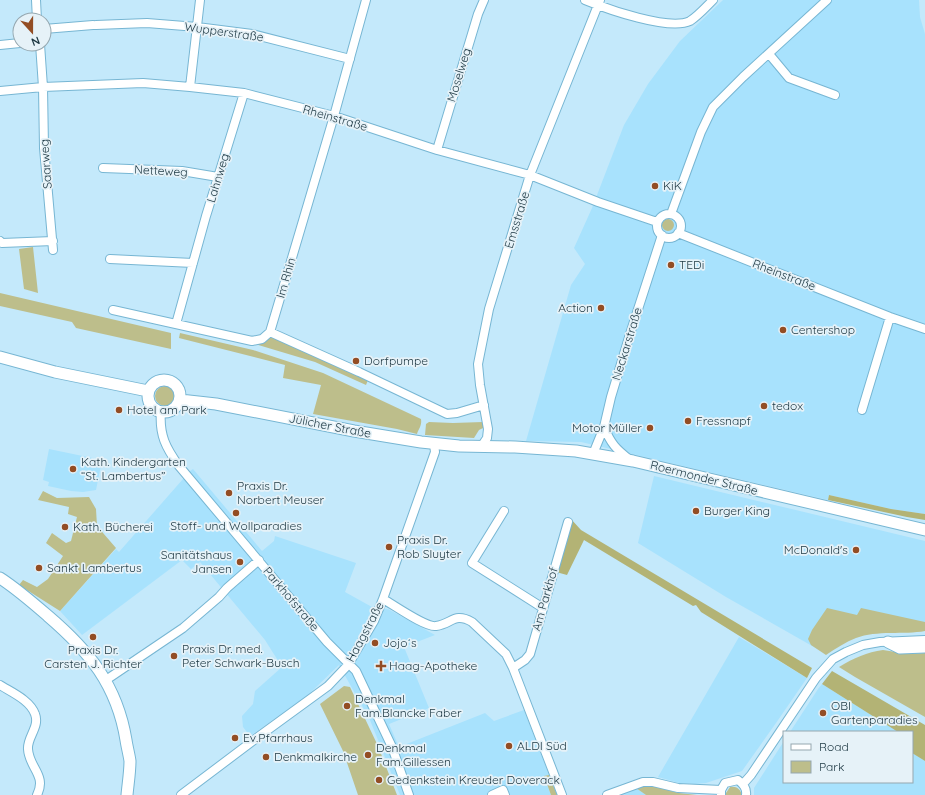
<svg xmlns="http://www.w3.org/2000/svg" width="925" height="795" viewBox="0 0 925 795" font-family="Quicksand,sans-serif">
<rect width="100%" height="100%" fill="#c4e9fb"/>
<!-- built -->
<path fill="#a8e2fd" d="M 723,0 L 919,0 L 920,17 L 925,34 L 925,514 L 891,509 L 829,495 L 828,500 L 581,442 L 526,441 L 571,285 L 585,264 L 574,248 L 592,208 L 624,125 L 648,84 L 680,41 Z
M 49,449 L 102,460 L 96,490 L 83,492 L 71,491 L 48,486 L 49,482 L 43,480 Z
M 193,469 L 262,551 L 274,541 L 275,536 L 356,563 L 345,592 L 372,607 L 388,609 L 435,635 L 404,647 L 429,708 L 389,724 L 399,747 L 485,713 L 494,721 L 524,710 L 549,775 L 544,777 L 551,795 L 400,795 L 370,720 L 339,665 L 308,695 L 250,736 L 243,727 L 242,716 L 253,704 L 255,691 L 282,667 L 265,640 L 200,562 L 191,569 L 182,560 L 82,635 L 60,611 L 116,549 L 119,552 L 190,471 Z
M 654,476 L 925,541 L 925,623 L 875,621 L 821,651 L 726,597 L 638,543 Z
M 739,637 L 807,678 L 776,723 L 742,771 L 706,783 L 695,784 L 679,783 L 658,777 Z
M 822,684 L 898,732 L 790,732 L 818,689 Z
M 784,741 L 784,782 L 912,782 L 912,753 L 925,761 L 925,795 L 754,795 L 754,788 Z
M 636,788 L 646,795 L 616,795 Z"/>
<!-- green -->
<path fill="#bdbe8b" d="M662 225a6 6 0 1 1 12 0a6 6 0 1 1-12 0Z
M 33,247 L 38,293 L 24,289 L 19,249 Z
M 0,293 L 171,333 L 171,349 L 76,328 L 72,322 L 0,306 Z
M 180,333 L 253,350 L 323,373 L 421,419 C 422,426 419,428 417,434 L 397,429 L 313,414 L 321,385 L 283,378 L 285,365 L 179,338 Z
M 275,336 L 368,380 L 366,385 L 315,362 L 255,344 Z
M155 396a10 10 0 1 1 20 0a10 10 0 1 1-20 0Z
M 429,422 L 453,423 L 483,422 L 483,428 L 479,430 L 474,438 L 425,435 L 426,424 Z
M 43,491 L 57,498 L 89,497 L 96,509 L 97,526 L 116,548 L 60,611 L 19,585 L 23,580 L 37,587 L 48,579 L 63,556 L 46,543 L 52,533 L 66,543 L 71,541 L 77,517 L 68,514 L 69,507 L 38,500 Z
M 827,608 L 857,615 L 861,608 L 925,622 L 925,631 C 904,635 877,630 856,638 C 846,642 836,648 826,655 L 811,645 L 808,639 L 812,630 Z
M 883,650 L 908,654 L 925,653 L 925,717 L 855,677 L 839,667 C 854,658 867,652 883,650 Z
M 344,686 L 350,687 L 378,746 L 397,795 L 358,795 L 343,751 L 320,704 Z
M 549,775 L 557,795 L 551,795 L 544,776 Z
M 645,784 L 679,793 L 697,795 L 646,795 L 636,788 Z
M 730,787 C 737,786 740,789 742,795 L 726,795 L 726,793 Z"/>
<!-- forest -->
<path fill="#b3b375" d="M 829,495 L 891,509 L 925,514 L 925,520 L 907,517 L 828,500 Z
M 571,519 L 581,530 L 812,668 L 807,678 L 701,612 L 696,605 L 693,606 L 584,540 L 567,575 L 556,572 Z
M 832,671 L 925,725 L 925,761 L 912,753 L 912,732 L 898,732 L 822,684 Z"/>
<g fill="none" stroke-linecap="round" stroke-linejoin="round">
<!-- minor casing -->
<g stroke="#77b6d3" stroke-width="10">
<path id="minor" d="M 36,0 L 37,20
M 366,0 L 334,116 L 270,332 L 359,372 L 447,414 L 457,413 L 484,405
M 585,0 C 607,9 669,31 690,21 C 698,16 706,7 713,0
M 96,25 L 147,23 L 197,27 L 252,34 L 350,59
M 44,29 L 93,25
M 40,44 L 43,87 L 44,148 L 53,250
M 0,45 L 20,43
M 769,54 L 789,78 L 835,95
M 190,87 L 200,0
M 0,91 L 43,87 L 143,83 L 190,87 L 244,93 L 334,116 L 437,150 L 530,175 L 598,202 L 657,222
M 437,150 L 478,14 L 484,0
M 103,168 L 182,171 L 218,177
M 671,214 L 701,132 L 713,107 L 743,77 L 827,0
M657 226a12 12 0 1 1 24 0a12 12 0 1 1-24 0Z
M 678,233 L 890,317 L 925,329
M 0,241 L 2,243 L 53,241
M 110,259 L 193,263
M 113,310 L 252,341 L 262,339 L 270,332
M 176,324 L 206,216 L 244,93
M 862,410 L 890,317
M 161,412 C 159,435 166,448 179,466 L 327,642 L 356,671 L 392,747 L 409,795
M 604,427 C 611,444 616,449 630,460
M 481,447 L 487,438 L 488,429 L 480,385 L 478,364 L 489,309 L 530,175 L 600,0
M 593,454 L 604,427 L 611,397 L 630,334 L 662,235
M 504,511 L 472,563 L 543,608
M 383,599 C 394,605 426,628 436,626 C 452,624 454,612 472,622 L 506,654 L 513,668 L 562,795
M 513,668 L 525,660 L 530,654 L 568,522
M 106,680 L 183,628 L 219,597 L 227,588 L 259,560
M 0,685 C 11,692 30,700 35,714 C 40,727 27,737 28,749 C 29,768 47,775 37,795
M 743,784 L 751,775 L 816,678 L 833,659 L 846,652 L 863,645 L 880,642 L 925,640
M 181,795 L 258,737 L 328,686 L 348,665 L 374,621 L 383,599 L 435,452 L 434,444
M 492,795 L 503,790 L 505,795
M 607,795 L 643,782 L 653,782 L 678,788 L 721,790
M 721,795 L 721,790 L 725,783 L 738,780 C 743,784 747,788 746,795"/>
</g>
<!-- secondary casing -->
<g stroke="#77b6d3" stroke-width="13">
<path id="secondary" d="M 0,357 L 55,372 L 148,391
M148 396a16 16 0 1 1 32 0a16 16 0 1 1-32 0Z
M 180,400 L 216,404 L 354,431 L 421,442 L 459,446 L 515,447 L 576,451 L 633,461 L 925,530
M 0,578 C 17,589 33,603 48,616 C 89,651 117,685 126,740 C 127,747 129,754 130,761 C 130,772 128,784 127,795
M 888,642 L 900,648 L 925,647"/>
</g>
<!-- minor -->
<use href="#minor" stroke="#fff" stroke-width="8"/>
<!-- secondary -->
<use href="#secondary" stroke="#fff" stroke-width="11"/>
</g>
<!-- markers -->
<g fill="#934d24" stroke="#e6f2f8" stroke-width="1.5">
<circle cx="655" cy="186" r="4"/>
<circle cx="671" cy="265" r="4"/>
<circle cx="601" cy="308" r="4"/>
<circle cx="783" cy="330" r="4"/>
<circle cx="356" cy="361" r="4"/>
<circle cx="764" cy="406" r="4"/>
<circle cx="119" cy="410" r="4"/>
<circle cx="688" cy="421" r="4"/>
<circle cx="650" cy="428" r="4"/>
<circle cx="73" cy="469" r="4"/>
<circle cx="229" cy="493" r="4"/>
<circle cx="696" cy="511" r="4"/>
<circle cx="236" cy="513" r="4"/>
<circle cx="65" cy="527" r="4"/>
<circle cx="389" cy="547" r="4"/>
<circle cx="856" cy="550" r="4"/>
<circle cx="240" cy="562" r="4"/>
<circle cx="39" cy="568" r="4"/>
<circle cx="93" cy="637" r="4"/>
<circle cx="375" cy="643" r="4"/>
<circle cx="174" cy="656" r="4"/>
<path d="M379 660h4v4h4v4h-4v4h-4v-4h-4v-4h4z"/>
<circle cx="347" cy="706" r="4"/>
<circle cx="823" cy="713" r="4"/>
<circle cx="235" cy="738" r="4"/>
<circle cx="509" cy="746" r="4"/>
<circle cx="368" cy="755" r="4"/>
<circle cx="266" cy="757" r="4"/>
<circle cx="379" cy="780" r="4"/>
</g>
<g text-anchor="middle" stroke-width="3.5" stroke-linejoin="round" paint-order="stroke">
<!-- street labels -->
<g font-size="12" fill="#1b3641" stroke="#e6f2f8">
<text transform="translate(224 32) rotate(8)" y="4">Wupperstraße</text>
<text transform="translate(459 75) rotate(-73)" y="4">Moselweg</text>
<text transform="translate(335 118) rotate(16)" y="4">Rheinstraße</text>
<text transform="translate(46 164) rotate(-94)" y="4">Saarweg</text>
<text transform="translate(161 171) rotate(3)" y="4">Netteweg</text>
<text transform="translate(218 178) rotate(-73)" y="4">Lahnweg</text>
<text transform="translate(517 220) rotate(-73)" y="4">Emsstraße</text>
<text transform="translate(784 275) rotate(21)" y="4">Rheinstraße</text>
<text transform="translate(286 278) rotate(-74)" y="4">Im Rhin</text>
<text transform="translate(627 344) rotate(-73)" y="4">Neckarstraße</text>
<text transform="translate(330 426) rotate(11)" y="4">Jülicher Straße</text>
<text transform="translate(704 478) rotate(14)" y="4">Roermonder Straße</text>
<text transform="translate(291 599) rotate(50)" y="4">Parkhofstraße</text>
<text transform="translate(545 599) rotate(-74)" y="4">Am Parkhof</text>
<text transform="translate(365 632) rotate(-62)" y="4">Haagstraße</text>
</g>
<!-- poi labels -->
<g font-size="12" fill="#1b3641" stroke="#e6f2f8" text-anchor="start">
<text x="663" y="190">KiK</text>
<text x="679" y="269">TEDi</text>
<text x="593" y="312" text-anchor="end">Action</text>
<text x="791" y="334">Centershop</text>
<text x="364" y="365">Dorfpumpe</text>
<text x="772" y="410">tedox</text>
<text x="127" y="414">Hotel am Park</text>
<text x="696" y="425">Fressnapf</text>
<text x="642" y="432" text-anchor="end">Motor Müller</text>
<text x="81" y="466">Kath. Kindergarten<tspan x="81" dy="14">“St. Lambertus”</tspan></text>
<text x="237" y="490">Praxis Dr.<tspan x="237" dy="14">Norbert Meuser</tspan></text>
<text x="704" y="515">Burger King</text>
<text x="236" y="530" text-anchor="middle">Stoff- und Wollparadies</text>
<text x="73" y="531">Kath. Bücherei</text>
<text x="397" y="544">Praxis Dr.<tspan x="397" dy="14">Rob Sluyter</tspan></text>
<text x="848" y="554" text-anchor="end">McDonald's</text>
<text x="232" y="559" text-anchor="end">Sanitätshaus<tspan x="232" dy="14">Jansen</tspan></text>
<text x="47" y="572">Sankt Lambertus</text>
<text x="383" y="647">Jojo´s</text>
<text x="182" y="653">Praxis Dr. med.<tspan x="182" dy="14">Peter Schwark-Busch</tspan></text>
<text x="93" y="654" text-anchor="middle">Praxis Dr.<tspan x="93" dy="14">Carsten J. Richter</tspan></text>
<text x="389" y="670">Haag-Apotheke</text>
<text x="355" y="703">Denkmal<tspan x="355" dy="14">Fam.Blancke Faber</tspan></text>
<text x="831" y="710">OBI<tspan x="831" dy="14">Gartenparadies</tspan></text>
<text x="243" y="742">Ev.Pfarrhaus</text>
<text x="517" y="750">ALDI Süd</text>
<text x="376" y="752">Denkmal<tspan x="376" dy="14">Fam.Gillessen</tspan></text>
<text x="274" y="761">Denkmalkirche</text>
<text x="387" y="784">Gedenkstein Kreuder Doverack</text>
</g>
</g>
<!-- legend -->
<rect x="783" y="731" width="130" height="52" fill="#e6f2f8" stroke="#95a7af"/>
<rect x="791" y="744" width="20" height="6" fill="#ffffff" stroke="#95a7af"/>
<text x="819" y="751" font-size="12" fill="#1b3641">Road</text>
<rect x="791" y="761" width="20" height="12" fill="#bdbe8b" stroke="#95a7af"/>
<text x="819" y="771" font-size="12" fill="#1b3641">Park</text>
<!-- north arrow -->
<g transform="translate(32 32) rotate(159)"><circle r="19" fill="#e6f2f8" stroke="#95a7af"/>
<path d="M0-3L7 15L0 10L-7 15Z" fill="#934d24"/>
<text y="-6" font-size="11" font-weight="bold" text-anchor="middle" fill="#1b3641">N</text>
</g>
</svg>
